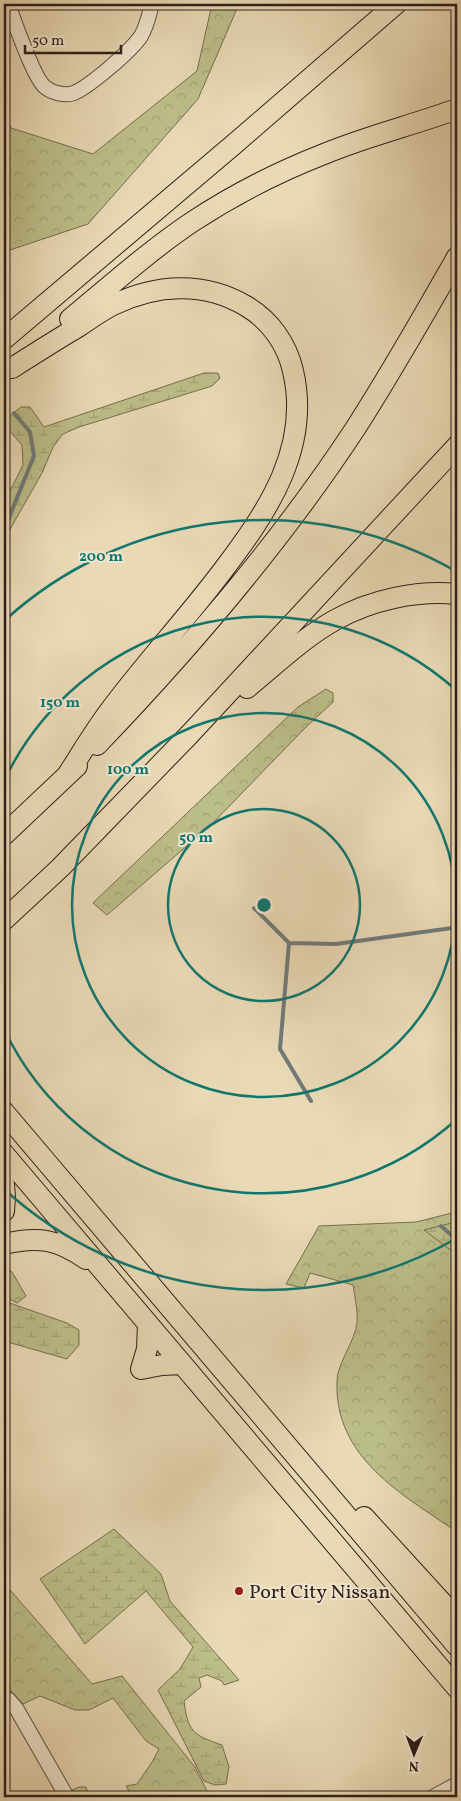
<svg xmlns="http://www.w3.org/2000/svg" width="461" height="1801" viewBox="0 0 461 1801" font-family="Vollkorn,serif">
<defs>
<pattern id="forest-crowns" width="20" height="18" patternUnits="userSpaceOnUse" patternTransform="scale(1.25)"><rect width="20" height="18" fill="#bcbe89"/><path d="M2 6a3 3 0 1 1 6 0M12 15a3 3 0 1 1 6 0" fill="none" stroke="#a2a376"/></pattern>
<pattern id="wetland-marsh" width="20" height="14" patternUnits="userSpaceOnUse" patternTransform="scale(1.25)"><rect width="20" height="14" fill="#bcbe89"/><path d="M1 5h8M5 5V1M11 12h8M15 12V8" fill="none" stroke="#a2a376"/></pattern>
</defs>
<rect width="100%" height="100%" fill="#e9d9b5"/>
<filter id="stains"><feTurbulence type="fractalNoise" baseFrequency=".004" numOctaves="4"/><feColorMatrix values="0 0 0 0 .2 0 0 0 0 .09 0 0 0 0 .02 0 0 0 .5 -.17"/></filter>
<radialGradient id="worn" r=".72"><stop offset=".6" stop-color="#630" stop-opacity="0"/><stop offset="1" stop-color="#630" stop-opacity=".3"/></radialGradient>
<!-- forest -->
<path fill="url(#forest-crowns)" stroke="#756e52" d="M 212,4 L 239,4 L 198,99 L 88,224 L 4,252 L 4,113 L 11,128 L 93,154 L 197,71 Z
M 326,689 L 333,693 L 333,702 L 305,728 L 211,825 L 107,915 L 93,903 L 298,707 Z
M 452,1213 L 457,1214 L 457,1532 C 402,1494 334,1458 337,1381 C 337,1364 355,1341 357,1323 C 358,1312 355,1297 353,1285 L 310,1273 L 304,1288 L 286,1284 L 319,1226 L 416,1222 Z
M 4,1267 L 12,1272 L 26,1296 L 17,1303 L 4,1296 Z
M 4,1583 L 92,1684 L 122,1676 L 195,1767 L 210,1797 L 133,1797 L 126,1786 L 137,1784 L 152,1762 L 159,1749 L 146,1741 L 113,1698 L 89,1710 L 75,1710 L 40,1696 L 23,1704 L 7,1687 L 4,1656 L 6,1623 L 4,1616 Z
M 79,1787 L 86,1787 L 90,1797 L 73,1797 L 70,1791 Z"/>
<!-- wetland -->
<path fill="url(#wetland-marsh)" stroke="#756e52" d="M 204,373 L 218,373 L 220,378 L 212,386 L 79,427 L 63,434 L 53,447 L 42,473 L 4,540 L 4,503 L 23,465 L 22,445 L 6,427 L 6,419 L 21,407 L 30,407 L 44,427 Z
M 452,1223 L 457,1226 L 457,1255 L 424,1230 Z
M 4,1301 L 67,1323 L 79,1330 L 79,1345 L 67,1359 L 4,1341 Z
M 114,1529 L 161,1574 L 170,1601 L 239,1680 L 224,1685 L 222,1681 L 207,1675 L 199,1678 L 201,1687 L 184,1701 C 188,1732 193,1735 222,1745 L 229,1767 L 226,1784 L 215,1785 L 204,1781 L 158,1690 L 180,1669 L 193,1647 L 146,1591 L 85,1644 L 40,1579 Z"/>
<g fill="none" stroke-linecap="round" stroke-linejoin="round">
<!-- stream -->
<path stroke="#717a7a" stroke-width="4" d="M 4,530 L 34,456 L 30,432 L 14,413
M 254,908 L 289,943 L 280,1049 L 311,1101
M 289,943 L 336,944 L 452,928 L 457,928
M 441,1226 L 457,1240"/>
<!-- minor casing -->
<g stroke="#5d4e41" stroke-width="16">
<path id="minor" d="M 8,4 C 14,20 34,79 45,87 C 52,93 65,96 74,93 C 90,86 131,51 141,36 C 147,26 149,15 152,4
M 4,1698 L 9,1700 L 16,1708 L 67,1797
M 433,1797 L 457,1784"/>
</g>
<!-- highway casing -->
<g stroke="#2e1f1a" stroke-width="22">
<path id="highway" d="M 70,319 C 110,286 149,251 192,222 C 233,195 278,172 324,154 C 367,136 413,125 457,109
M 4,339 L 232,146 L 396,4
M 12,368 C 34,354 56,340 78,327 C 90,319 101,311 113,305 C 156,284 204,281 246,306 C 270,320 287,344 293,371 C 311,447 268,511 224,569 C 188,617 147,661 111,709 C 95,730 82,752 68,774
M 247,688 C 275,665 303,638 335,620 C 371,600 416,590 457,594
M 97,745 C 191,647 280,543 355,429 C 391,373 424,315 457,257
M 4,835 L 77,766
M 4,920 L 60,868 L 189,735 L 457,446
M 4,1112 L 457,1646
M 4,1154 L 457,1688
M 4,1184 L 5,1197 L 4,1211
M 4,1244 C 38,1236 57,1239 86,1259
M 148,1324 L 147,1349 L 141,1369 L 162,1365 L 182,1364
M 364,1517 L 457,1619"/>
</g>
<!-- minor -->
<use href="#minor" stroke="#f1e6cf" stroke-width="14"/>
<!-- highway -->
<use href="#highway" stroke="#e9d9b5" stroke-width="20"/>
</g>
<!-- distance rings -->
<g fill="none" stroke="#0f766e" stroke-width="2.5">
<circle cx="264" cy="905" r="96"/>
<circle cx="264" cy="905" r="192"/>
<path d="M457 1119A288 288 0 0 1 4 1029M4 781A288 288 0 0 1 457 691"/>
<path d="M457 1238A385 385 0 0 1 4 1189M4 621A385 385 0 0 1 457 572"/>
</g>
<!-- markers -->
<circle fill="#8f2418" stroke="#f1e6cf" stroke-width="2" cx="239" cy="1591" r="5"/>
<g text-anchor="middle" stroke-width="4" stroke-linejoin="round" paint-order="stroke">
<!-- poi labels -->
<g font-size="20" fill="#2e1f1a" stroke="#f1e6cf" text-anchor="start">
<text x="249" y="1598">Port City Nissan</text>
</g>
</g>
<circle cx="264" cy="905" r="8" fill="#0f766e" stroke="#f1e6cf" stroke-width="2.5"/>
<g font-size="15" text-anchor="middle" font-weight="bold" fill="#0f766e" stroke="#f1e6cf" stroke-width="4" stroke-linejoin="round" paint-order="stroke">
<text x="101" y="561">200 m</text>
<text x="60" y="707">150 m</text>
<text x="128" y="774">100 m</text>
<text x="196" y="842">50 m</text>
</g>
<!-- margin -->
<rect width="461" height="1801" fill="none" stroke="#e9d9b5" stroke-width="20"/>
<rect x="5" y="5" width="451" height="1791" fill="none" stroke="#2e1f1a" stroke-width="2.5"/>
<rect x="10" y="10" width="441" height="1781" fill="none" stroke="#2e1f1a"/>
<!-- north arrow -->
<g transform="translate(414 1754) rotate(181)" stroke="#f1e6cf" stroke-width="4" paint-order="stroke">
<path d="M0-4L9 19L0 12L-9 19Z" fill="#2e1f1a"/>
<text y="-8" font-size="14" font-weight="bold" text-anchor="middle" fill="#2e1f1a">N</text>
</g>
<!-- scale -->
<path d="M25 45v8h96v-8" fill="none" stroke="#2e1f1a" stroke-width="2.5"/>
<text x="32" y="45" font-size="15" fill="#2e1f1a" stroke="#f1e6cf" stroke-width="4" paint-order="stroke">50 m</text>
<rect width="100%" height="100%" filter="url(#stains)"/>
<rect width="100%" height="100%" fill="url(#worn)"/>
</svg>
